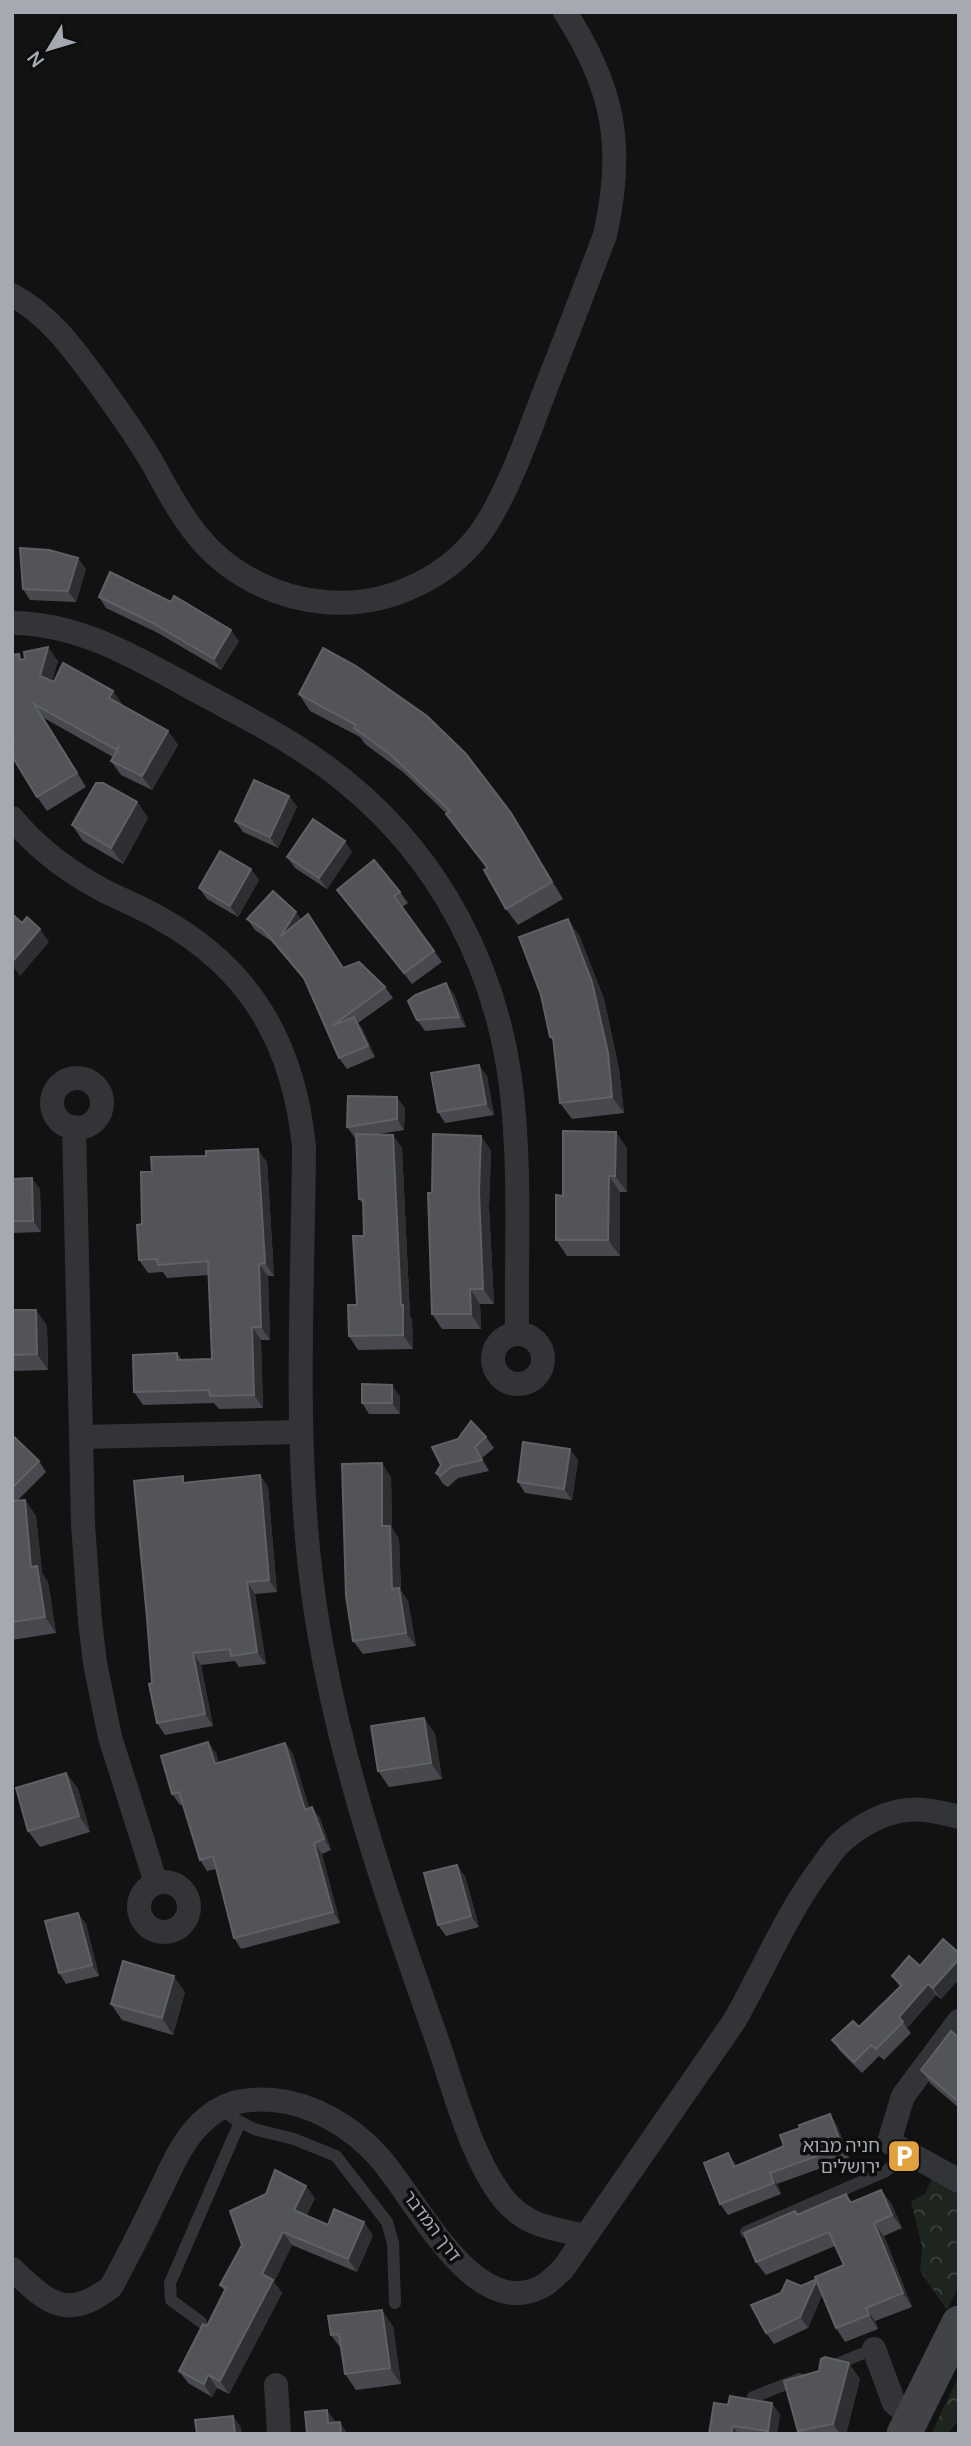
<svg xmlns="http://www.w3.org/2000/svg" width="971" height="2446" viewBox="0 0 971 2446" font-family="Manrope,'Noto Sans Hebrew',sans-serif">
<defs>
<pattern id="park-crowns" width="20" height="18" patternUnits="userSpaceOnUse" patternTransform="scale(1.75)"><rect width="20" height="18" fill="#1e251f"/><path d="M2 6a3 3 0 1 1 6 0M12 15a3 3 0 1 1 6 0" fill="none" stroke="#3c423d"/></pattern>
</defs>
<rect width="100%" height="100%" fill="#121213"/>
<!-- park -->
<path fill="url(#park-crowns)" d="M 932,2178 L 959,2194 L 959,2285 L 947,2310 L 920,2271 L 922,2247 L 911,2201 L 925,2194 Z
M 959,2376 L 959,2420 L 947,2434 L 931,2434 Z"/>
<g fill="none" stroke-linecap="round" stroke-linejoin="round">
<!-- lane -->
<path stroke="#333438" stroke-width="12" d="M 221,2108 L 233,2118 L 254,2129 L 294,2139 L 336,2156 L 387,2222 L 393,2243 L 395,2303
M 746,2232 L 886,2171 L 909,2153
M 201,2322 L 171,2300 L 170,2283 L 240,2122
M 829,2367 L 874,2349
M 753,2397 L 799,2379"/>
<!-- street -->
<path stroke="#333438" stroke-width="24" d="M 12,295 C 51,316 74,350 100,385 C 118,410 137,436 153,464 C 166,488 180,514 197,535 C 228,574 276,598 325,602 C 386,608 454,577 487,523 C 512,482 527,437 544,393 C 565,340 585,288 605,235 C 625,147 614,88 565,12
M 12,623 C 86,623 149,666 212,699 C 259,724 306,749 347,783 C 440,859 496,967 511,1086 C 521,1165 516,1254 517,1334
M 12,818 C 36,847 66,870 99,888 C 119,899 141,907 161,919 C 252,969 294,1046 304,1147 C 303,1281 295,1416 308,1549 C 324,1719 381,1881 437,2040 C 454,2089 471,2157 503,2198 C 526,2227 552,2228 586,2236
M52 1103a25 25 0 1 1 50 0a25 25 0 1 1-50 0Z
M 74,1127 L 83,1524 L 90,1621 L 95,1663 L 110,1737 L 156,1883
M493 1359a25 25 0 1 1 50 0a25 25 0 1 1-50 0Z
M 81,1437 L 301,1432
M139 1907a25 25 0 1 1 50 0a25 25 0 1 1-50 0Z
M 959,2021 L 903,2096 L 889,2142 L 959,2181
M 12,2269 C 47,2302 66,2322 111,2287 C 127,2258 142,2228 157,2197 C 169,2173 180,2144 200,2124 C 222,2102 243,2098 273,2100 C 312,2103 352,2127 378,2156 C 417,2198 473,2324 543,2286 C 550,2282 557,2274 563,2269 L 735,2020 C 764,1969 787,1912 823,1865 C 828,1858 833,1850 839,1844 C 855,1829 878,1815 900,1811 C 919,1807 940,1812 959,1817
M 874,2349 L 894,2403 L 901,2409 L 915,2410
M 276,2385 L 279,2434"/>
<!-- secondary -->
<path stroke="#414347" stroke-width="35" d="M 904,2434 L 959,2323"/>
</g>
<!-- wall -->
<path fill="#48494e" d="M 86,569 L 76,602 L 30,600 L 23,589 Z
M 99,597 L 239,641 L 221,670 L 158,633 L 106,608 Z
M 323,648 L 522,829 L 563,899 L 518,925 L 506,909 L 487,869 L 457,830 L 447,814 L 403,772 L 365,744 L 360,737 L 310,711 L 299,694 Z
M 23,659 L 58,661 L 52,681 L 113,691 L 123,706 L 168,731 L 178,745 L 152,790 L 121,775 L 111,761 L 113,757 L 44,718 L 86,787 L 47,811 L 37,797 Z
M 289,796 L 297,807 L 278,848 L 243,832 L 235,821 Z
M 137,802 L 148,818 L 123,864 L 83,841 L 72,825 Z
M 352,852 L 327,889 L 295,868 L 287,857 Z
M 251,869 L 259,880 L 238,917 L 207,899 L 199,888 Z
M 337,890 L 400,892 L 408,903 L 402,907 L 442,962 L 412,984 Z
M 247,919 L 301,919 L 343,968 L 385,987 L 393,998 L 358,1023 L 362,1028 L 375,1057 L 347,1069 L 339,1058 L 306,982 L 271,941 L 255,930 Z
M 579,935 L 604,999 L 619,1069 L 624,1113 L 572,1119 L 560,1103 L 554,1042 L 550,1037 Z
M 454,994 L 466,1027 L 425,1031 L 417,1020 Z
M 487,1076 L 494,1115 L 445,1123 L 438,1112 Z
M 405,1108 L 404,1130 L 379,1134 L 393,1135 L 402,1148 L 410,1316 L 412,1319 L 413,1349 L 358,1350 L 349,1336 L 357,1305 L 364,1236 L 363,1204 L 359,1199 L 356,1138 L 355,1138 L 347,1127 Z
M 481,1136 L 491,1151 L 489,1207 L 494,1304 L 480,1304 L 481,1329 L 442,1329 L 432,1314 L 432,1193 Z
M 627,1148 L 627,1192 L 620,1192 L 620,1256 L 567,1256 L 556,1240 L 563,1196 Z
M 267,1162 L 274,1276 L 268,1276 L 270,1340 L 261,1340 L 263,1408 L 219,1409 L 214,1403 L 143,1405 L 134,1392 L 177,1353 L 182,1360 L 212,1359 L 209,1275 L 167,1278 L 163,1272 L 148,1273 L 139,1260 L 142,1224 Z
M 12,1179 L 40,1189 L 41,1232 L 12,1233 Z
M 12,1310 L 36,1310 L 47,1326 L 48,1370 L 12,1371 Z
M 400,1396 L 400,1414 L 369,1414 L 362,1403 Z
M 12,1435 L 39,1461 L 46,1472 L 18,1500 L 25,1500 L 36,1516 L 42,1573 L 48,1582 L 56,1633 L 12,1640 Z
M 486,1437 L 494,1448 L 482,1458 L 489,1471 L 458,1478 L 448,1487 L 443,1484 L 436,1473 Z
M 578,1460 L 572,1500 L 525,1493 L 518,1482 Z
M 260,1475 L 268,1487 L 277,1592 L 255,1594 L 266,1664 L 239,1667 L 235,1661 L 201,1665 L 213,1726 L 165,1735 L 157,1723 L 152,1683 L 147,1618 L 187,1482 Z
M 391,1477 L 392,1528 L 399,1539 L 401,1591 L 408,1601 L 416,1646 L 363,1654 L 353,1641 Z
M 424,1718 L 435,1734 L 442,1779 L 389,1787 L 378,1771 Z
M 285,1743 L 293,1754 L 309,1808 L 320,1818 L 331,1850 L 322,1854 L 340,1923 L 241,1949 L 234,1938 L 216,1869 L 207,1871 L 200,1860 L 183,1804 L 180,1805 L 172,1794 L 216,1753 L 219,1763 Z
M 66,1773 L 78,1789 L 90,1832 L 40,1847 L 28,1831 Z
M 465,1876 L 479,1927 L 446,1936 L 438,1925 Z
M 78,1913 L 86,1924 L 99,1976 L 66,1984 L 59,1973 Z
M 959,1953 L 959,1979 L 941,1999 L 936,1995 L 907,2028 L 911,2033 L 884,2060 L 879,2056 L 862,2073 L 840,2051 L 832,2040 L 859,2027 L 900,1987 L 892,1976 Z
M 185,1992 L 173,2035 L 122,2020 L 111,2004 Z
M 959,2038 L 959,2108 L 931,2084 L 921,2070 Z
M 837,2125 L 849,2158 L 777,2184 L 781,2194 L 728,2215 L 720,2204 L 737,2166 Z
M 881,2190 L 891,2203 L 902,2228 L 884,2236 L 912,2307 L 875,2321 L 878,2329 L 845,2342 L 836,2328 L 822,2295 L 808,2328 L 774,2344 L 766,2333 L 801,2286 L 816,2280 L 844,2265 L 835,2246 L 766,2275 L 756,2262 L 795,2211 L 798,2215 L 846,2194 L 852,2202 Z
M 315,2198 L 306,2216 L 328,2225 L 373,2235 L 357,2272 L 292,2245 L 274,2282 L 282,2293 L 229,2394 L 217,2388 L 212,2397 L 188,2383 L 179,2371 L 207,2326 L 225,2291 L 220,2285 Z
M 393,2326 L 401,2384 L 356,2390 L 345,2374 L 342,2350 L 331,2335 Z
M 860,2379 L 846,2434 L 800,2434 L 798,2431 Z
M 714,2403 L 780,2414 L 777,2434 L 709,2434 Z"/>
<!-- shaded-wall -->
<path fill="#2e2f32" d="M 78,558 L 86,569 L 76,602 L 68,591 Z
M 231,630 L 239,641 L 221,670 L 214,659 Z
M 48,647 L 58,661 L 50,690 L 40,676 Z
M 113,691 L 123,705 L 119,712 L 109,698 Z
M 34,704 L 44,718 L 86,787 L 77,773 Z
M 168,731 L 178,745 L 152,790 L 142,776 Z
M 289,796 L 297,807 L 278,848 L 270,837 Z
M 137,802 L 148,818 L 123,864 L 111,848 Z
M 511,813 L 522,829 L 563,899 L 552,882 Z
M 345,841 L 352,852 L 327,889 L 319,878 Z
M 251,869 L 259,880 L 238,917 L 230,906 Z
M 296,912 L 304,923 L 280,937 Z
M 568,919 L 579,935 L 604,999 L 619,1069 L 624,1113 L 612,1097 Z
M 40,929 L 49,942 L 20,976 L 12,965 L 12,962 Z
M 446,983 L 454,994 L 466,1027 L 459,1017 Z
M 354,1017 L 362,1028 L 375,1057 L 368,1046 Z
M 479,1065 L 487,1076 L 494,1115 L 486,1104 Z
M 397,1097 L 405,1108 L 404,1130 L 397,1119 Z
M 616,1132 L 627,1148 L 627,1192 L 615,1176 Z
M 393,1135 L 402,1148 L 410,1316 L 412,1319 L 413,1349 L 403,1335 L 401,1305 Z
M 481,1136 L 491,1151 L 489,1207 L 494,1304 L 483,1289 L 479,1192 Z
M 258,1149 L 267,1162 L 274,1276 L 265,1263 Z
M 609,1176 L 620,1192 L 620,1256 L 608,1240 Z
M 32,1178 L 40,1189 L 41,1232 L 33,1221 Z
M 259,1264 L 268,1276 L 270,1340 L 261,1327 Z
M 470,1289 L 480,1304 L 481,1329 L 471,1314 Z
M 36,1310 L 47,1326 L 48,1370 L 37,1354 Z
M 252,1327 L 261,1340 L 263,1408 L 254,1395 Z
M 392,1385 L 400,1396 L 400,1414 L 392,1403 Z
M 475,1447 L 482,1458 L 489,1471 L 482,1460 Z
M 570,1449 L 578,1460 L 572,1500 L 564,1489 Z
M 382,1463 L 391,1477 L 392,1528 L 399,1539 L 401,1591 L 408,1601 L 416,1646 L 406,1633 L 392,1589 L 382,1526 Z
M 260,1475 L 268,1487 L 277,1592 L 269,1580 Z
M 25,1500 L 36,1516 L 42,1573 L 48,1582 L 56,1633 L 45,1617 L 31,1567 Z
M 247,1582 L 255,1594 L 266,1664 L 257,1652 Z
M 193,1653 L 201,1665 L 213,1726 L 205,1714 Z
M 424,1718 L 435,1734 L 442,1779 L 431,1763 Z
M 208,1742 L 216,1753 L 222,1775 L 215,1764 Z
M 285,1743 L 293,1754 L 313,1821 L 305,1810 Z
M 66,1773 L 78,1789 L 90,1832 L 79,1816 Z
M 312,1807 L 320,1818 L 331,1850 L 324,1839 Z
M 314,1843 L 322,1854 L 340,1923 L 333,1912 Z
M 457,1865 L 465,1876 L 479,1927 L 471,1916 Z
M 78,1913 L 86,1924 L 99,1976 L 92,1965 Z
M 959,1959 L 959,1979 L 941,1999 L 933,1988 Z
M 174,1976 L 185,1992 L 173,2035 L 162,2018 Z
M 928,1984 L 936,1995 L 907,2028 L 899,2017 Z
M 830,2114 L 837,2125 L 849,2158 L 842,2147 Z
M 728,2153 L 736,2164 L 741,2178 L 734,2167 Z
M 770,2173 L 777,2184 L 781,2194 L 774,2183 Z
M 306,2186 L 315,2198 L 303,2223 L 294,2210 Z
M 881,2190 L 891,2203 L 902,2228 L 892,2215 Z
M 364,2222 L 373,2235 L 357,2272 L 348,2259 Z
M 874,2223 L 884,2236 L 912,2307 L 903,2293 Z
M 283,2232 L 292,2245 L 274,2282 L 282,2293 L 229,2394 L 220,2381 L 262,2274 Z
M 817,2279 L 824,2290 L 808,2328 L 800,2317 Z
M 866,2308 L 875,2321 L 878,2329 L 869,2315 Z
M 382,2310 L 393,2326 L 401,2384 L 390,2368 Z
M 849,2363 L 860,2379 L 846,2434 L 840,2434 L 833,2424 Z
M 208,2375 L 217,2388 L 212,2397 L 204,2384 Z
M 772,2403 L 780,2414 L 777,2434 L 770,2434 L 768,2431 Z
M 327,2410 L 335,2421 L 336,2434 L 328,2423 Z
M 233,2416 L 241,2427 L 242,2434 L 235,2434 Z
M 340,2422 L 347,2433 L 347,2434 L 341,2434 Z
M 733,2426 L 738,2434 L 731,2434 Z"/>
<!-- building -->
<path fill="#525458" stroke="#5f6166" stroke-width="2" d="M 20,548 L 49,550 L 78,558 L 68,591 L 23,589 Z
M 110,572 L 171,602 L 174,596 L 231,630 L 214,659 L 151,622 L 99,597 Z
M 48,647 L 40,676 L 54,682 L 63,663 L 113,691 L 109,698 L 168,731 L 142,776 L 111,761 L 119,747 L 115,749 L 34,704 L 77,773 L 37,797 L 12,756 L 12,743 L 14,742 L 12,738 L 12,655 L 19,654 L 20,660 L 25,659 L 24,652 Z
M 323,648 L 356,666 L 427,716 L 466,754 L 511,813 L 552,882 L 506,909 L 484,870 L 488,868 L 446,814 L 450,811 L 391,755 L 354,728 L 356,725 L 299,694 Z
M 254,780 L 289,796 L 270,837 L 235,821 Z
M 96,783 L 103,783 L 137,802 L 111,848 L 72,825 Z
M 313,819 L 345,841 L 319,878 L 287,857 Z
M 220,851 L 251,869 L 230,906 L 199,888 Z
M 374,860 L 400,892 L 394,896 L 434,951 L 404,973 L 337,890 Z
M 273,891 L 296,912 L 280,937 L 308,914 L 343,968 L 359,962 L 385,987 L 332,1026 L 354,1017 L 368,1046 L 339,1058 L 304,978 L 264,930 L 247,919 Z
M 12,914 L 22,923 L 27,917 L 40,929 L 12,962 Z
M 568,919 L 592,982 L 608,1053 L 612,1097 L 560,1103 L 553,1037 L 550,1037 L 541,995 L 519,937 Z
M 446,983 L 459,1017 L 417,1020 L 408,1001 L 415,995 Z
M 479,1065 L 486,1104 L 438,1112 L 431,1073 Z
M 348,1096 L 397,1097 L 397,1119 L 347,1127 Z
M 563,1131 L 616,1132 L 615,1176 L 609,1176 L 608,1240 L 556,1240 L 556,1195 L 563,1196 Z
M 356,1134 L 393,1135 L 401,1305 L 403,1305 L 403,1335 L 349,1336 L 348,1305 L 357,1305 L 353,1236 L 364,1236 L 363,1199 L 359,1199 Z
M 433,1134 L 481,1136 L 479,1192 L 483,1289 L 470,1289 L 471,1314 L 432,1314 L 428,1193 L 432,1193 Z
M 258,1149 L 265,1263 L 259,1264 L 261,1327 L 252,1327 L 254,1395 L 210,1396 L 209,1390 L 134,1392 L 133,1355 L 177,1353 L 177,1360 L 212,1359 L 208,1261 L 158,1265 L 157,1259 L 139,1260 L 137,1225 L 142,1224 L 141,1172 L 152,1172 L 151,1157 L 206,1156 L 206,1151 Z
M 32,1178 L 33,1221 L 12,1221 L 12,1179 Z
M 12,1310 L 36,1310 L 37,1354 L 12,1355 Z
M 362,1384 L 392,1385 L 392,1403 L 362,1403 Z
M 471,1421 L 486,1437 L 475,1447 L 482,1460 L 451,1467 L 440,1476 L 436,1473 L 441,1465 L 432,1447 L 458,1439 Z
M 12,1435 L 39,1461 L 12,1488 Z
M 523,1442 L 570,1449 L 564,1489 L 518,1482 Z
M 382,1463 L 382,1526 L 390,1526 L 392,1589 L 399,1588 L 406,1633 L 353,1641 L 346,1596 L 342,1464 Z
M 260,1475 L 269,1580 L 247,1582 L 257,1652 L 231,1656 L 230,1649 L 193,1653 L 205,1714 L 157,1723 L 149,1684 L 152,1683 L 147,1618 L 134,1481 L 183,1476 L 183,1483 Z
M 25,1500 L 31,1567 L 37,1566 L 45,1617 L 12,1622 L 12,1501 Z
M 424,1718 L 431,1763 L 378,1771 L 371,1726 Z
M 208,1742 L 215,1764 L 285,1743 L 305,1810 L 312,1807 L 324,1839 L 314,1843 L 333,1912 L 234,1938 L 213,1856 L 200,1860 L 179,1792 L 172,1794 L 161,1756 Z
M 66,1773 L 79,1816 L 28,1831 L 16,1788 Z
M 457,1865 L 471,1916 L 438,1925 L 424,1873 Z
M 78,1913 L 92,1965 L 59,1973 L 45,1921 Z
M 943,1939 L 959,1953 L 959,1959 L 933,1988 L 928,1984 L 899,2017 L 903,2022 L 876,2049 L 871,2045 L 854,2062 L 832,2040 L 853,2021 L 859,2027 L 902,1985 L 892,1976 L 909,1956 L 920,1966 Z
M 123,1961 L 174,1976 L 162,2018 L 111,2004 Z
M 951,2031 L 959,2038 L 959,2102 L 921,2070 Z
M 830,2114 L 842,2147 L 770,2173 L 774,2183 L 720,2204 L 704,2163 L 728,2153 L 734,2167 L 784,2146 L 780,2135 L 800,2128 L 799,2125 Z
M 275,2170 L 306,2186 L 294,2210 L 328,2225 L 334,2209 L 364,2222 L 348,2259 L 283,2232 L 262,2274 L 273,2280 L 220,2381 L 208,2375 L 204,2384 L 179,2371 L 203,2324 L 207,2326 L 226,2288 L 220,2285 L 242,2245 L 230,2211 L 266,2194 Z
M 881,2190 L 892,2215 L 874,2223 L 903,2293 L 866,2308 L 869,2315 L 836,2328 L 815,2277 L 844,2265 L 829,2232 L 756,2262 L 744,2233 L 795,2211 L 797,2215 L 846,2194 L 850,2203 Z
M 817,2279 L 800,2317 L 766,2333 L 751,2305 L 781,2293 L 787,2280 L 801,2286 Z
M 382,2310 L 390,2368 L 345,2374 L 339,2334 L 331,2335 L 328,2316 Z
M 825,2357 L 849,2363 L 833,2424 L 798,2431 L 784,2381 L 819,2371 L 821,2359 Z
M 730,2396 L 772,2403 L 768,2431 L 733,2426 L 731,2434 L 709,2434 L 714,2403 L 728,2405 Z
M 327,2410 L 328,2423 L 340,2422 L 341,2434 L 307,2434 L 305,2412 Z
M 233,2416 L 235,2434 L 197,2434 L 195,2420 Z"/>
<!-- icons -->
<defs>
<g id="parking-square" transform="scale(1.75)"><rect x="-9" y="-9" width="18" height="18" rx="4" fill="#dfa23e" stroke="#0d0d0e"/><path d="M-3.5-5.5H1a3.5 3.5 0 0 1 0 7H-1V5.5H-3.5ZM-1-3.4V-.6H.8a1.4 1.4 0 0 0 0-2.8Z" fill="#fff"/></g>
</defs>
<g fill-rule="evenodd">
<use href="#parking-square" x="904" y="2156"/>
</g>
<g text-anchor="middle" stroke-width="7" stroke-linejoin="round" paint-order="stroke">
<!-- poi labels -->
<g font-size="18" fill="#a4a9b2" stroke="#0d0d0e" text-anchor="end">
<text x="880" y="2152">חניה מבוא<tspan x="880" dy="21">ירושלים</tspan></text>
</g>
<!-- street labels -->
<g font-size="18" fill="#a4a9b2" stroke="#0d0d0e">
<text transform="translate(432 2226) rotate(53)" y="6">דרך המדבר</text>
</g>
</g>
<!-- border -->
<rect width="971" height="2446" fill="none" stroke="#a4a9b2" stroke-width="28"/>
<!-- north arrow -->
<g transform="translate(49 49) rotate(232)" stroke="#0d0d0e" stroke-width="5" paint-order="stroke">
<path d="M0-5L12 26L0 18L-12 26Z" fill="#a4a9b2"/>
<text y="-10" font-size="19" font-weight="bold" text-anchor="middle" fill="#a4a9b2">N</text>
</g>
</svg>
